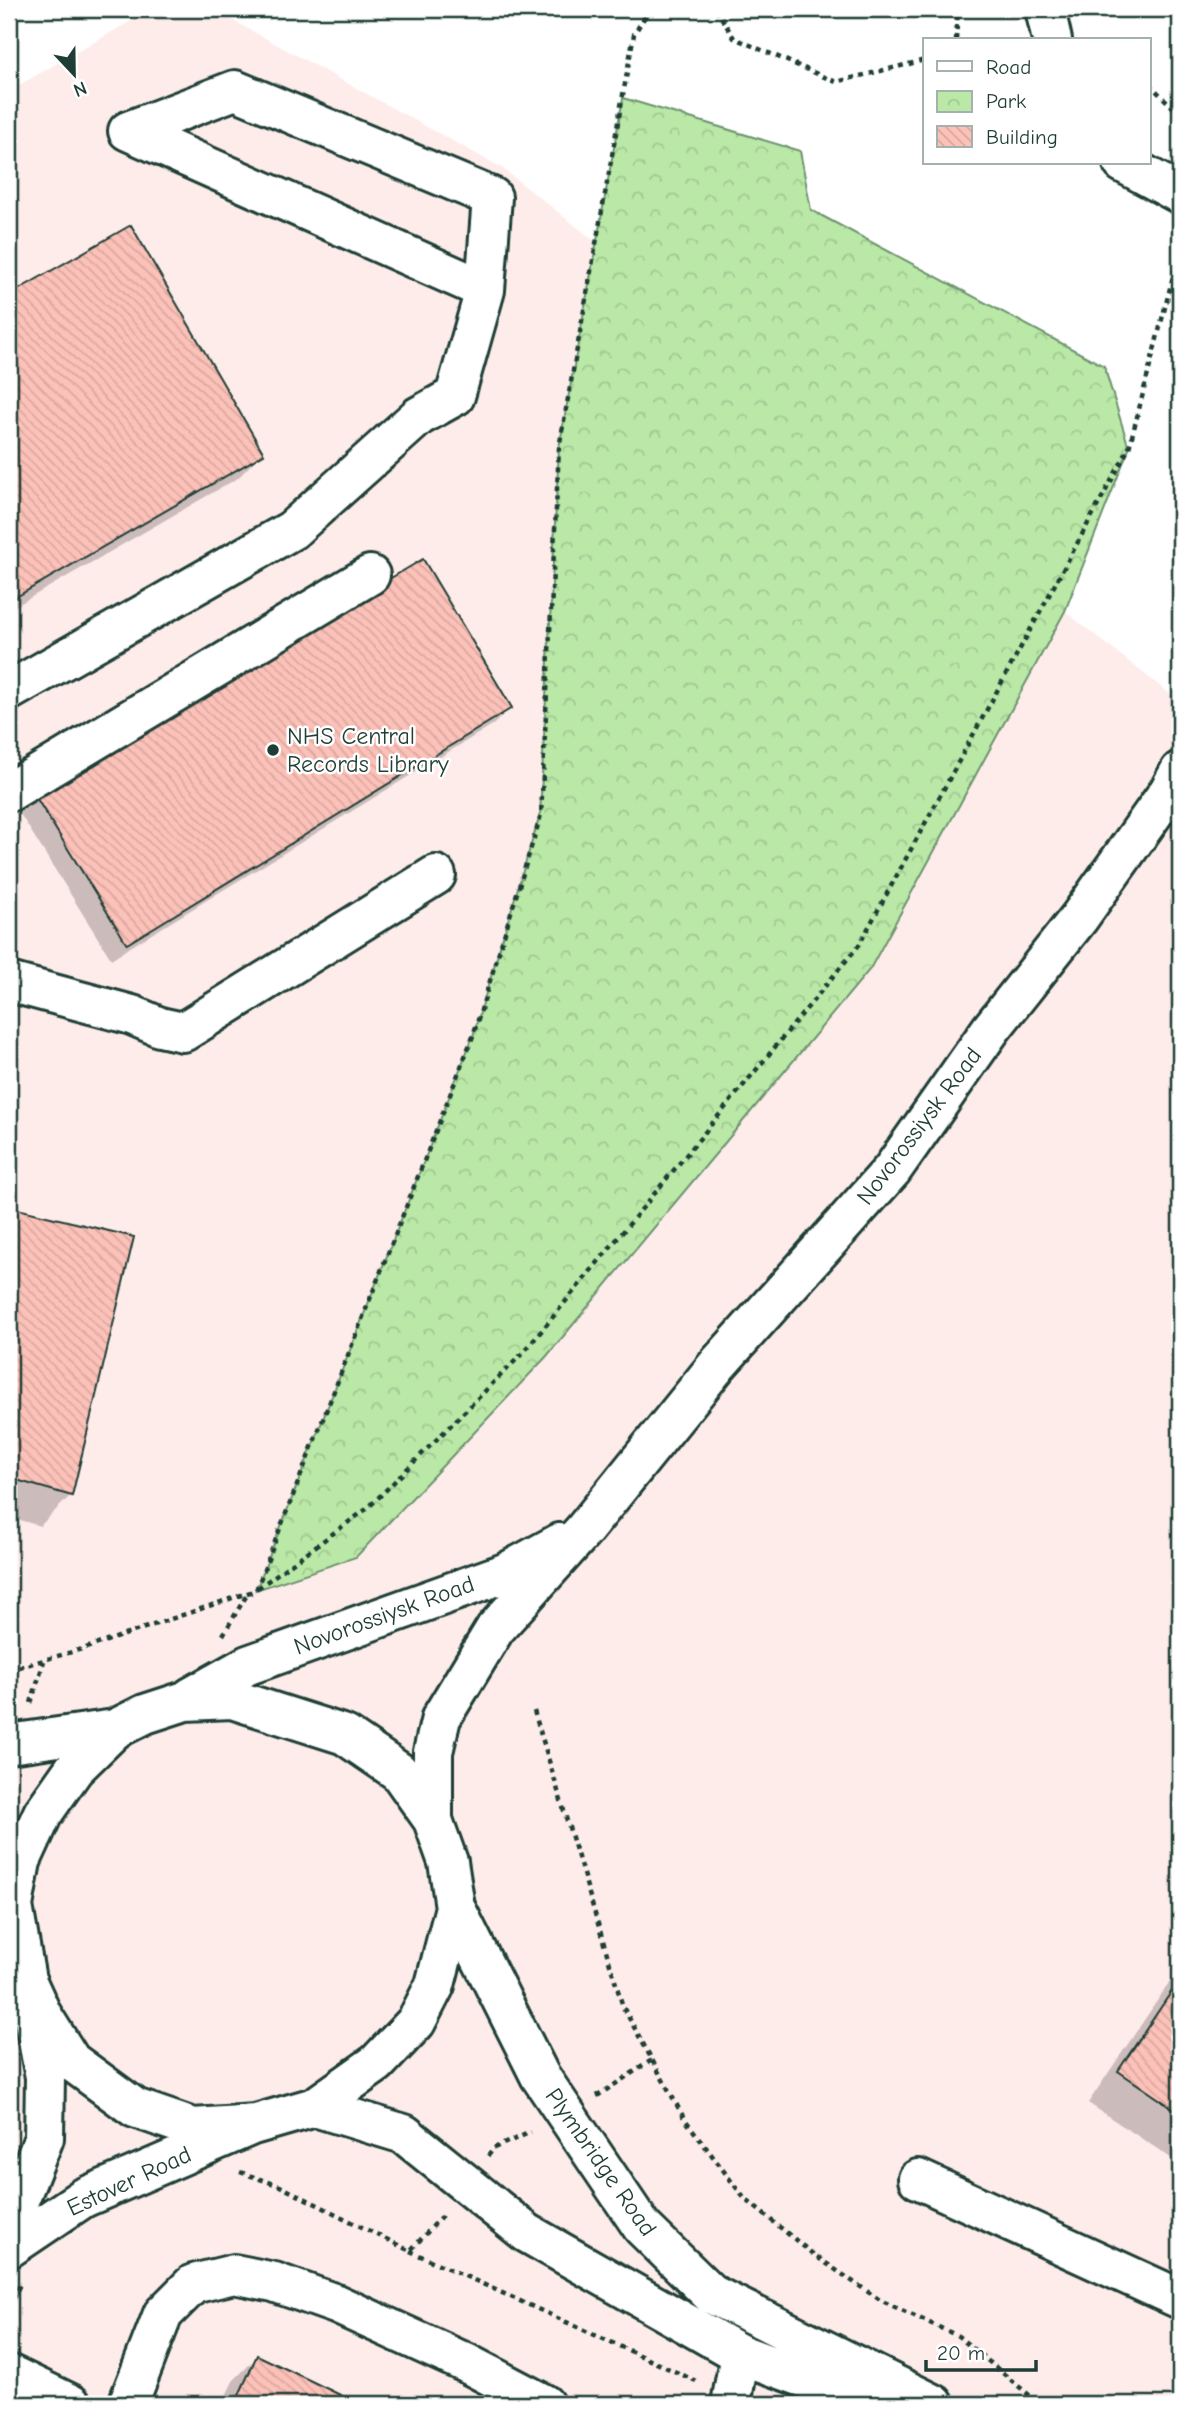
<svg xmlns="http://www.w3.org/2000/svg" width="1189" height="2413" viewBox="0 0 1189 2413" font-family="'Comic Neue',sans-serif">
<defs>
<pattern id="park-crowns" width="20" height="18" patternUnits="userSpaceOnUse" patternTransform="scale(1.75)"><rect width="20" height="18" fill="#bae8a7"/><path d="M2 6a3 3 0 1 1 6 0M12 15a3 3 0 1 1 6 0" fill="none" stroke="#9fc890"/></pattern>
<pattern id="building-back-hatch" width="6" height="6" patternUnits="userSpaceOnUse" patternTransform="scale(1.75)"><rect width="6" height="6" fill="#fcc1b8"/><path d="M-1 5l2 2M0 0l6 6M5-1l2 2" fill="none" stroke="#d8a79f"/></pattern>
</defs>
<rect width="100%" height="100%" fill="#fff"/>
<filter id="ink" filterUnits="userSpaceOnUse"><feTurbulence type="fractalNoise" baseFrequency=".0143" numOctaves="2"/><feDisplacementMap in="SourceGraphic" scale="14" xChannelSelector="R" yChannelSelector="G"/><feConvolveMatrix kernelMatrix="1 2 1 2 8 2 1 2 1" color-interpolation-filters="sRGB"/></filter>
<g filter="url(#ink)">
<!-- built -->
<path fill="#feecea" d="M 152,9 L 212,9 L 502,168 L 1180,702 L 1180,2404 L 9,2404 L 9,91 Z"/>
<!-- park -->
<path fill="url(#park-crowns)" stroke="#6c926e" stroke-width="2" d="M 623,98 L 800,151 L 811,210 L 1104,366 L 1129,448 L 1065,611 L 870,969 L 546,1357 L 356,1557 L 256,1590 L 473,1036 L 540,815 L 559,448 Z"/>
<!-- shadow -->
<path fill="#0003" d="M 130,227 L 261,454 L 238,478 L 9,610 L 9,297 Z
M 510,708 L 494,724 L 111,959 L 17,809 L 33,793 Z
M 9,1208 L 131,1238 L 71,1495 L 40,1526 L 9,1517 Z
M 1180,1967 L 1180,2164 L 1088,2103 Z
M 257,2357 L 355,2404 L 222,2404 L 233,2381 Z"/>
<!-- building -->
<path fill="url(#building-back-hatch)" stroke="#1f3d34" stroke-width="2" d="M 131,225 L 264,454 L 9,601 L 9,295 Z
M 423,559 L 512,708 L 127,944 L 32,791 Z
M 9,1207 L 134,1237 L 72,1496 L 9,1478 Z
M 1180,1979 L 1180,2113 L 1118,2071 Z
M 257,2355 L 359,2404 L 235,2404 Z"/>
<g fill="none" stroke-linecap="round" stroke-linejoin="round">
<!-- minor casing -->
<g stroke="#1f3d34" stroke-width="44">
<path id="minor" d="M 1045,9 L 1052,40
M 1123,163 L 1180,194
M 9,691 L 292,530 L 419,416 L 455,396 L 485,290 L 492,197 L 235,90 L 128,131 L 485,290
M 9,792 L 370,575
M 9,982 L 132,1015 L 160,1027 L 183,1032 L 436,875
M 9,1744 L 115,1729
M 918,2179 L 1180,2299
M 9,2225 L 44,2138 L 45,2077 L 29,1994
M 9,2248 L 83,2198 L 250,2126
M 9,2374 L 71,2404
M 128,2404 L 163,2314 L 193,2284 L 234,2274 L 274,2282 L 336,2304 L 466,2363 L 544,2404
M 731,2404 L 740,2354"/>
</g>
<!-- major casing -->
<g stroke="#1f3d34" stroke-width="44">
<path id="major" d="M 191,1697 L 248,1665 L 505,1573 L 560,1543
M 232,1699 L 345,1735 L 399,1772 L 433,1820 L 448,1862 L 455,1907 L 435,1985 L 416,2022 L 377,2063 L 315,2107 L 256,2124 L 193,2128 L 135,2108 L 71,2061 L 42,2015 L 26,1980 L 13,1906 L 21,1861 L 43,1813 L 74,1769 L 115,1729 L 145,1714 L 185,1701 Z
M 433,1820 L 433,1752 L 441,1718 L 495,1629 L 584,1530 L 718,1364 L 892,1170 L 991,1029 L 1079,918 L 1169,791 L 1180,771
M 455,1907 L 540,2076 L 642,2227 L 711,2294 L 934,2404
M 315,2107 L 404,2134 L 527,2233 L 740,2354 L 816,2382 L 866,2404"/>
</g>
<!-- path -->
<path stroke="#1f3d34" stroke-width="4.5" stroke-dasharray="5 5" stroke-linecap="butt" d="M 716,9 L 734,38 L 836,82 L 925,60
M 956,40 L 958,9
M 1149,84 L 1180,114
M 258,1588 L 368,1508 L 524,1352 L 859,945 L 1129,448 L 1180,249
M 223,1635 L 245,1598 L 251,1593
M 9,1670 L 89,1647 L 256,1590 L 473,1036 L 541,815 L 559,448 L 634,34 L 650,9
M 31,1703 L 44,1661
M 534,1711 L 623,2007 L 684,2118 L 744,2198 L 814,2255 L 880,2300 L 958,2336 L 1040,2404
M 597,2096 L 652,2060
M 488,2156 L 494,2148 L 531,2132
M 240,2172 L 280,2186 L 410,2251 L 445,2213
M 410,2251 L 696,2381
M 9,2308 L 20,2284"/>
<!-- minor -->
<use href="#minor" stroke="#fff" stroke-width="38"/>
<!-- major -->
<use href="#major" stroke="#fff" stroke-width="38"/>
</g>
</g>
<!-- markers -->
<circle fill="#1f3d34" stroke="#fff" stroke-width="2.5" cx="273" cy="750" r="7"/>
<g text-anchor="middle" stroke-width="5" stroke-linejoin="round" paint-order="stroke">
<!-- poi labels -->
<g font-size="24" fill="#1f3d34" stroke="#fff" text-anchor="start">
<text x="287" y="744">NHS Central<tspan x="287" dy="28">Records Library</tspan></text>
</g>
<!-- street labels -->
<g font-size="24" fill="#1f3d34" stroke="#fff">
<text transform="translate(919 1126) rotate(-53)" y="8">Novorossiysk Road</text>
<text transform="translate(384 1615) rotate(-20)" y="8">Novorossiysk Road</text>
<text transform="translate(601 2162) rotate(55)" y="8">Plymbridge Road</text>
<text transform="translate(129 2181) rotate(-25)" y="8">Estover Road</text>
</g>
</g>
<!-- margin -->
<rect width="1189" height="2413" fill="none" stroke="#fff" stroke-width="35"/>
<rect x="18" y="18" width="1154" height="2378" fill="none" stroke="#1f3d34" stroke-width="2.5" filter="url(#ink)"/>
<!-- legend -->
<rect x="923" y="38" width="228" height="126" fill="#ffffff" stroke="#a5b1ae" stroke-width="2"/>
<rect x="937" y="61" width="35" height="10" fill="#ffffff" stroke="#a5b1ae" stroke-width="2"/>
<text x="986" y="74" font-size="21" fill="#1f3d34">Road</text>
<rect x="937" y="91" width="35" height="21" fill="url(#park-crowns)" stroke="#a5b1ae" stroke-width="2"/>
<text x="986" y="108" font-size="21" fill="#1f3d34">Park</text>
<rect x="937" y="126" width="35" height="21" fill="url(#building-back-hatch)" stroke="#a5b1ae" stroke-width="2"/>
<text x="986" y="144" font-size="21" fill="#1f3d34">Building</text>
<!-- north arrow -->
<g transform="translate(74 74) rotate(158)" stroke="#ffffff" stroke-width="5" paint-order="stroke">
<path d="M0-5L12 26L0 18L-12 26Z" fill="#1f3d34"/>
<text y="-10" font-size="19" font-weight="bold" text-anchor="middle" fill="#1f3d34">N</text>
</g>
<!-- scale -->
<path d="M926 2360v10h110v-10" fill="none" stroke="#1f3d34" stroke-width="3.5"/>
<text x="937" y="2360" font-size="21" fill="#1f3d34" stroke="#ffffff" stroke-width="5" paint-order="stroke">20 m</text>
</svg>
